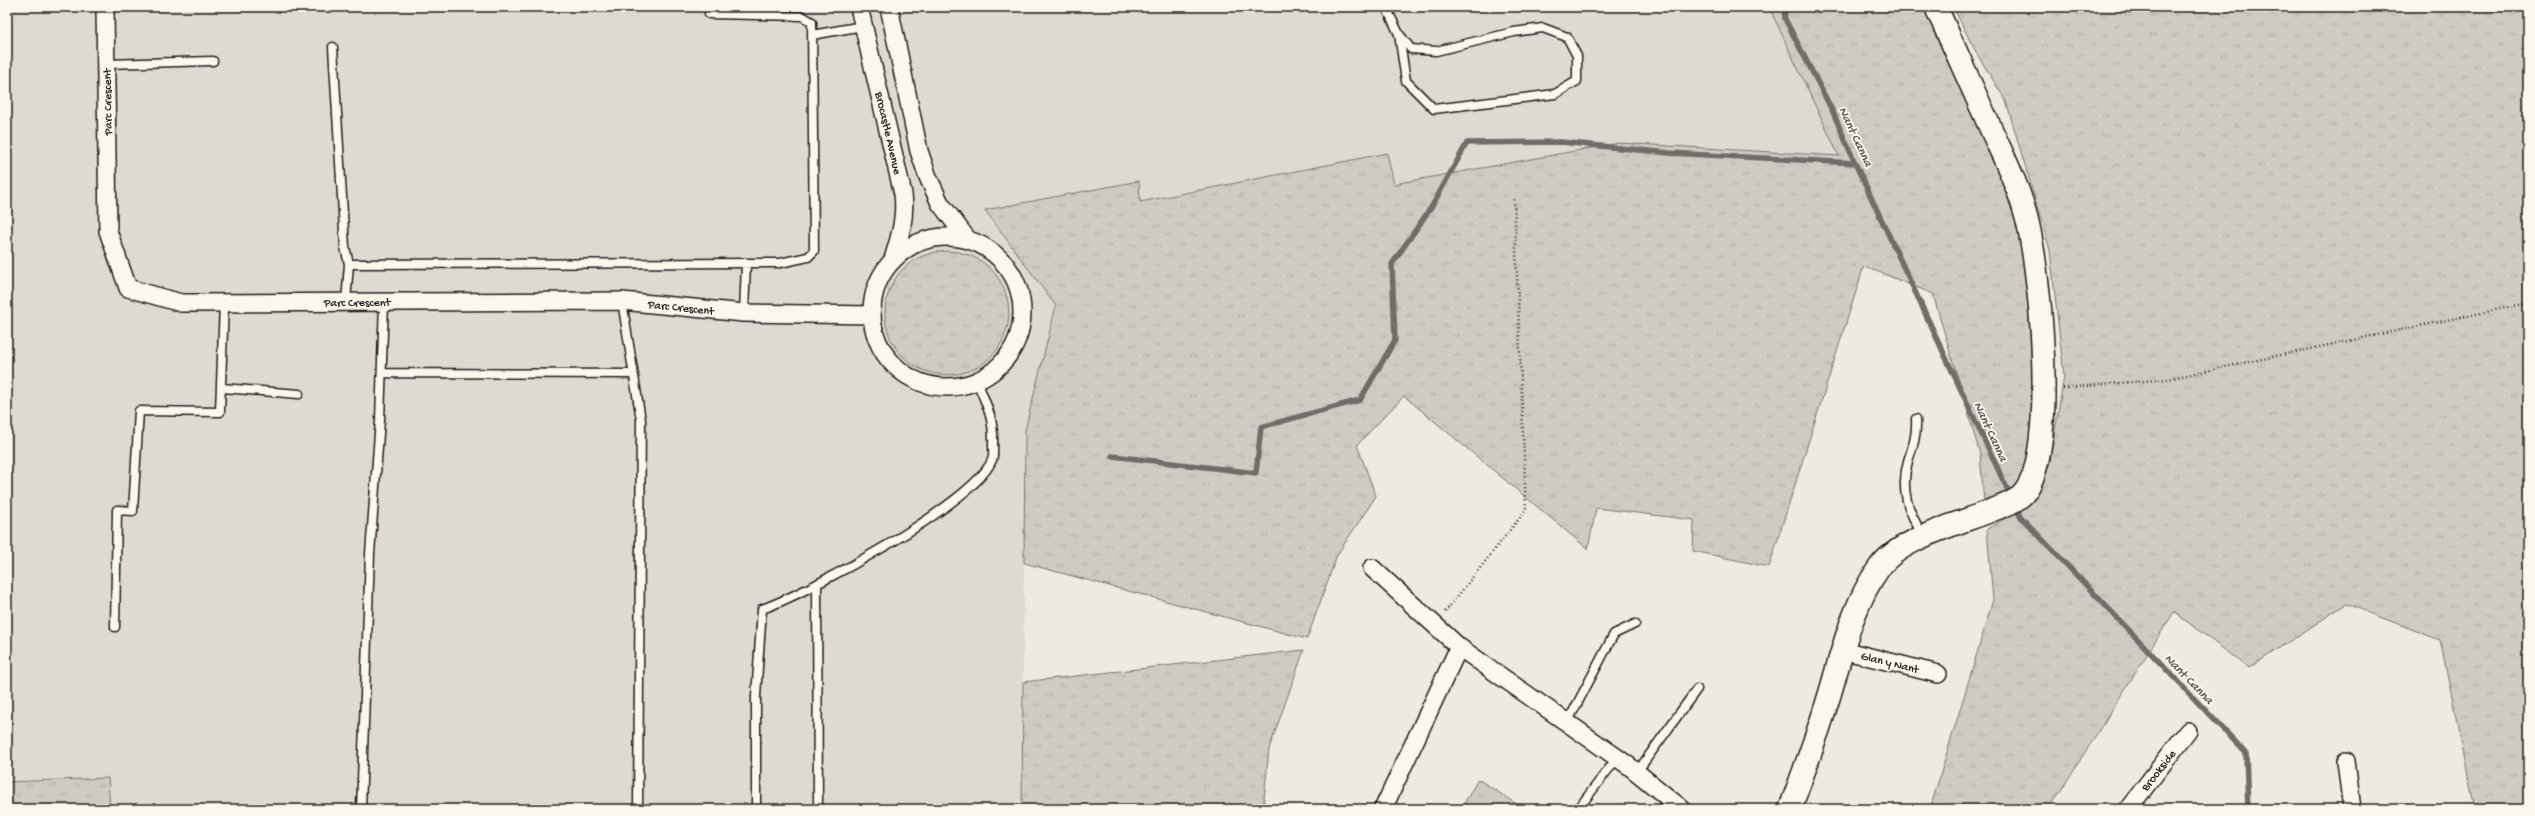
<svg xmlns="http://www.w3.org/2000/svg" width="2535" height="816" viewBox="0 0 2535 816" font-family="'Gochi Hand',sans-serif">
<defs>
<pattern id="grass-tufts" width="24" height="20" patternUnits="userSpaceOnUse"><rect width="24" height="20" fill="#ceccc2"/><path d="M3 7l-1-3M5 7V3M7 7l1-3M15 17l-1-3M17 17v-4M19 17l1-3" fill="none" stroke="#b0afa6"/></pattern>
</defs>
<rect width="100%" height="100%" fill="#eeeadf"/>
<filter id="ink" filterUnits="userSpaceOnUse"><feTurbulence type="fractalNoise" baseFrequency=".025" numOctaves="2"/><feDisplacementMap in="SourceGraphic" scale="8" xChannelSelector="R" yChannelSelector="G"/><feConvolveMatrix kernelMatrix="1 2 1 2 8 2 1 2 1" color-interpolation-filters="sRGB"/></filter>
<g filter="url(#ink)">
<!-- built -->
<path fill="#dedad1" d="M 7,7 L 1769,7 L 1840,156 L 1619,143 L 1393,184 L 1387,153 L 1139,202 L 1139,182 L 985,210 L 1056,306 L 1025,430 L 1022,809 L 110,809 L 107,778 L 7,782 Z"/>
<!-- grass -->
<path fill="url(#grass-tufts)" stroke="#75746f" d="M 1769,7 L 1928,7 L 2006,186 L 2020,237 L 2028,302 L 2036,438 L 2028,470 L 2016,486 L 1984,503 L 1980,454 L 1933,294 L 1864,266 L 1769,567 L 1693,551 L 1694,520 L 1596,508 L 1588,549 L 1404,396 L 1357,445 L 1376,496 L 1337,555 L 1307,639 L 1024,563 L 1025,430 L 1056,306 L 985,210 L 1139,181 L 1140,202 L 1387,153 L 1394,184 L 1619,143 L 1839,156 Z
M 1953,7 L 2528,7 L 2528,809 L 2475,809 L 2440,640 L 2346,604 L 2249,668 L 2174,612 L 2049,809 L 1930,809 L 1993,600 L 1987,529 L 2027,506 L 2045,478 L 2050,462 L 2064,376 L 2050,250 L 2006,101 L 1977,54 Z
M885 313a62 62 0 1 1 124 0a62 62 0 1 1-124 0Z
M 1304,650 L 1269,749 L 1263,809 L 1022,809 L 1023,682 Z
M 108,778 L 110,809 L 7,809 L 7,782 Z
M 1478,779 L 1524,809 L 1461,809 Z"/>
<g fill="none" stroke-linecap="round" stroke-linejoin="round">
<!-- stream -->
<path stroke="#6f6d69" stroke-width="5.5" d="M 1784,7 L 1785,19 L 1832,110 L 1855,163 L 2011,497
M 1112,456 L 1256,473 L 1261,427 L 1360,400 L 1395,340 L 1392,264 L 1432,206 L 1467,143 L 1561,142 L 1669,153 L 1855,163
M 2015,505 L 2020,516 L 2246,753 L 2248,809"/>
<!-- lane casing -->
<g stroke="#1c1c1c" stroke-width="11">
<path id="lane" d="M 1386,7 L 1399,34 L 1411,49 L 1436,51 L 1514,32 L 1543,28 L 1567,37 L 1577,56 L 1577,81 L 1555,94 L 1434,109 L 1406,81 L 1399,34
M 812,35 L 863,26
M 333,47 L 345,247 L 349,264 L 346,302
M 106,64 L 213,61
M 349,264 L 780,263 L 808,257 L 814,251 L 812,22 L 802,16 L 709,14
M 622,301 L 641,420 L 638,809
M 744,313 L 746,263
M 382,373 L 633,374
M 222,388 L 299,394
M 1916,419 C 1917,435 1913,446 1908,461 C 1900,490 1908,512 1923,535
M 817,585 L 818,809
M 115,627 L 117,510 L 133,511 L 139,411 L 220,412 L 224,303
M 1567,723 L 1614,634 L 1635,624
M 1637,772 L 1697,689
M 361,809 L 370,554 L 380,420 L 384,302
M 756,809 L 756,696 L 762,609 C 808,593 975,503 992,460 C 994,456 993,449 993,445 C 994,417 987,407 977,381
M 1578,809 L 1617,758"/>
</g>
<!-- street casing -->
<g stroke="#1c1c1c" stroke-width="20">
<path id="street" d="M 105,7 L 108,231 L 128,288 L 181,303 L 622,301 L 744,313 L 872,315
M 859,7 L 903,194 C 906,217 900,237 893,259
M 889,7 L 919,151 L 928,177 L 940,203 L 968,240
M872 312a75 75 0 1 1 150 0a75 75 0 1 1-150 0Z
M 1372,568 L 1459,647 L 1629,766 L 1682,809
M 1842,650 L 1938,674
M 2346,761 L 2352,809
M 1383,809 L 1459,647
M 2128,809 L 2188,731"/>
</g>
<!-- secondary casing -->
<g stroke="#1c1c1c" stroke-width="25">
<path id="secondary" d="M 1790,809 C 1803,774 1816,739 1827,703 C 1841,658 1851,607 1879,568 C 1899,539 1958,524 1990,511 C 2000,507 2016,502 2023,494 C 2059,455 2040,259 2024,209 C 2016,180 2002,154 1990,127 C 1972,87 1954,47 1936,7"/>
</g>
<!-- path -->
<path stroke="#1c1c1c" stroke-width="2.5" stroke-dasharray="1 3" stroke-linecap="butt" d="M 2063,388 L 2168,379 L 2528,303
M 1445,612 L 1526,510 L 1514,197"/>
<!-- lane -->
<use href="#lane" stroke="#fbf7ec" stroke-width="8"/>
<!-- street -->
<use href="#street" stroke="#fbf7ec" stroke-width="17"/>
<!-- secondary -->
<use href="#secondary" stroke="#fbf7ec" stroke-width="22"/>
</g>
</g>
<g text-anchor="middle" stroke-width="3.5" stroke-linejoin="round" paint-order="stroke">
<!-- street labels -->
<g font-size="12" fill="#1c1c1c" stroke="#fbf7ec">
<text transform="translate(107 102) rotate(-91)" y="4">Parc Crescent</text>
<text transform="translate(889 133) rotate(77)" y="4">Brocastle Avenue</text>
<text x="357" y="306">Parc Crescent</text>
<text transform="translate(681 307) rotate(6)" y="4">Parc Crescent</text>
<text transform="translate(1890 662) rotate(14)" y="4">Glan y Nant</text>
<text transform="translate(2158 770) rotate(-52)" y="4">Brookside</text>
</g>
<!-- water labels -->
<g font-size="13" font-style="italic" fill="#5a5956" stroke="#fbf7ec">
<text transform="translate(1857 136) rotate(65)" y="5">Nant Canna</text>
<text transform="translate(1992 431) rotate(65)" y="5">Nant Canna</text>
<text transform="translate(2190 678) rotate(46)" y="5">Nant Canna</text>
</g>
</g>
<!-- margin -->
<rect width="2535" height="816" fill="none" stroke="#fbf7ec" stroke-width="24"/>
<rect x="12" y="12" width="2511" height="792" fill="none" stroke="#1c1c1c" stroke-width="1.5" filter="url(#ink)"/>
</svg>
